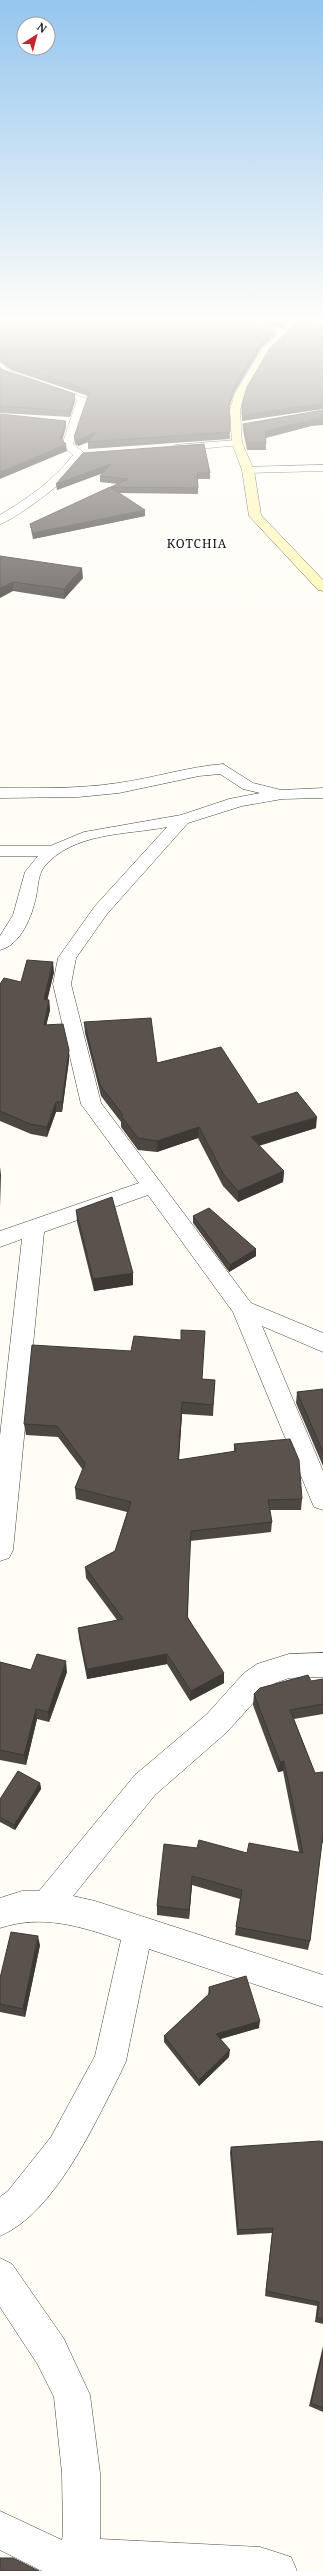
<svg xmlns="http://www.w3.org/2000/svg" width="323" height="2571" viewBox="0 0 323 2571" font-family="'Noto Serif',serif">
<rect width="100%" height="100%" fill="#fffdf5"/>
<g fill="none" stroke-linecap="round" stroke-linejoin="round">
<!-- street casing -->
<g stroke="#444" stroke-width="1">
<path id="street" d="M 244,321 L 258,321 L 290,334 L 282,336 Z
M 0,362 L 10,371 L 88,399 L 73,444 L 83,452 C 90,466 15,520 0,524 L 0,515 C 28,498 53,481 73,455 L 62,445 L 77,400 L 4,375 L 0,371 Z
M 237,440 L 241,441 L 241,445 L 175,451 L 170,448 L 175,445 Z
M 323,465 L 323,471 L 248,473 L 242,470 L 248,467 Z
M 223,764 L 253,783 L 281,790 L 323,788 L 323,798 L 282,799 L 242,806 L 188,823 L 107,914 L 76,958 L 71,984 L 101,1103 L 251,1303 L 323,1333 L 323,1352 L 262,1326 L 323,1471 L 323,1510 L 314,1507 L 311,1500 L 233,1312 L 148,1195 L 44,1232 L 13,1550 L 9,1558 L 0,1561 L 0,1436 L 22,1239 L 0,1247 L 0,1231 L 139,1183 L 81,1104 L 53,984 L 58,958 L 95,906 L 167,827 C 126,835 73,832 44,867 C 38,875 38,887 36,897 C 32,916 21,945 0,950 L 0,936 L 13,915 L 25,872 L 38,856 L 0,856 L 0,846 L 50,846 L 84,832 L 181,815 L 229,799 L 260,793 L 243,789 L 220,774 L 199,776 L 119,793 L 78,797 L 0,798 L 0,788 C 39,788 79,789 118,783 C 154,778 187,767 223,764 Z
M 323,1653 L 323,1677 L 289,1678 L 275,1683 L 264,1691 L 227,1732 L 155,1795 L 73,1896 L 95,1901 L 323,1975 L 323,2007 L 149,1949 L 126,2061 L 121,2072 C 95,2123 55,2213 0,2236 L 0,2197 L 8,2191 L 51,2137 L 95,2056 L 121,1940 C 79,1926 43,1914 0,1928 L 0,1898 L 22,1891 L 39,1891 L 135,1775 L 207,1714 L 244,1673 L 257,1664 L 289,1654 Z
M 0,2258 L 12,2264 L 64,2339 L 90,2395 L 100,2473 L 100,2539 L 260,2547 L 291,2557 L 297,2571 L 42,2571 L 0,2550 L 0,2511 L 62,2540 L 63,2533 L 62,2473 L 54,2397 L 38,2365 L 0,2307 Z"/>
</g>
<!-- secondary casing -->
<g stroke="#333" stroke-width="1">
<path id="secondary" d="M 293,321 L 303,321 L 269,353 L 245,393 L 240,410 L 242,443 L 254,470 L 261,515 L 323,580 L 323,591 L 318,590 L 249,516 L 242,470 L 232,443 L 230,410 L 235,393 L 262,349 Z"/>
</g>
<!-- street -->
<use href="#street" fill="#fff" fill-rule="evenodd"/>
<!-- secondary -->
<use href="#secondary" fill="#fff6b0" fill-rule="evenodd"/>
</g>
<!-- wall -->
<path fill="#4d4742" d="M 0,321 L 275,335 L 261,348 L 234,393 L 229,408 L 230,439 L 88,449 L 88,442 L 78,446 L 75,444 L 74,437 L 88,396 L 11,370 L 0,362 Z
M 263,321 L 291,321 L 282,329 Z
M 312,321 L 323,321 L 323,322 L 314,322 Z
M 0,367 L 3,370 L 75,401 L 70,417 L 0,413 Z
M 243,424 L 311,426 L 266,438 L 266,450 L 247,450 L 243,430 Z
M 83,453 L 210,473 L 210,479 L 198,479 L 198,494 L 118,493 L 145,516 L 33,539 L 31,530 L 30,524 L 111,488 L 111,487 L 118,484 L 100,482 L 100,476 L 103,473 L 57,490 Z
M 0,556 L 83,578 L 64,599 L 13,591 Z
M 54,972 L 47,1000 L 49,1000 L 50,1010 L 46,1025 L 69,1050 L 69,1060 L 62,1112 L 56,1112 L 47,1137 L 31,1134 L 0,1121 L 0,984 L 21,982 Z
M 84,1022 L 157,1063 L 316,1128 L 259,1146 L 284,1171 L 283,1182 L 238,1202 L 223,1186 L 198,1138 L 157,1152 L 138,1150 L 121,1127 L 121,1122 L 101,1096 L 85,1033 Z
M 76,1210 L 133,1285 L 94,1291 L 77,1222 Z
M 193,1216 L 256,1256 L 229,1272 L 193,1223 Z
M 202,1379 L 215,1380 L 213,1416 L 182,1414 L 179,1460 L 234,1452 L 234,1444 L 302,1499 L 301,1510 L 270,1510 L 272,1522 L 271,1532 L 190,1541 L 188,1617 L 224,1683 L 190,1701 L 167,1664 L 87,1679 L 79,1638 L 78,1628 L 117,1620 L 86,1578 L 85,1567 L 115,1551 L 127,1512 L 76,1499 L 75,1488 L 83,1470 L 58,1437 L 26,1435 L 24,1424 Z
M 323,1389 L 323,1466 L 296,1403 L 297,1392 Z
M 0,1662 L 31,1670 L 67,1672 L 49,1722 L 37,1719 L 26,1765 L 0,1760 Z
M 323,1679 L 323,1714 L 294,1719 L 315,1773 L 323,1772 L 323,1843 L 322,1843 L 310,1941 L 308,1950 L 235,1935 L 240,1899 L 192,1885 L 189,1919 L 157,1915 L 157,1906 L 197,1848 L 247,1853 L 299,1852 L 283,1771 L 278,1772 L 253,1705 L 254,1694 Z
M 40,1783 L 41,1789 L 15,1830 L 0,1822 L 0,1799 Z
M 40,1945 L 25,2017 L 0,2012 L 0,1978 Z
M 209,1987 L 259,2028 L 221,2039 L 229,2057 L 199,2086 L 164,2042 L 164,2036 L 208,1995 Z
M 323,2142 L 323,2324 L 315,2322 L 317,2306 L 265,2296 L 272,2233 L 237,2235 L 230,2153 L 231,2147 Z
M 323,2346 L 323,2412 L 309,2406 Z"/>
<!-- shaded-wall -->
<path fill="#3f3936" d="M 284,321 L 291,321 L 282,329 L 282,323 Z
M 276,329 L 275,335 L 261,348 L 234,393 L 228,410 L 229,403 L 234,386 L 261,342 Z
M 75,394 L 75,401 L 70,417 L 70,411 Z
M 323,403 L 323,409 L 242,421 L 242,415 Z
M 323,418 L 323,425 L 311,426 L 265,438 L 265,431 L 312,420 Z
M 66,421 L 66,427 L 61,445 L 60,438 Z
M 96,432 L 96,439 L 78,446 L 78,440 Z
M 66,444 L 67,451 L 0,479 L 0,472 Z
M 111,464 L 111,470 L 57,490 L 56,484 Z
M 145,510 L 145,516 L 33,539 L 33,533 Z
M 82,568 L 83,578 L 64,599 L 64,589 Z
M 13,582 L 13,591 L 0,598 L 0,588 Z
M 53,962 L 54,972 L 45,1010 L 44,999 Z
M 49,1000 L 50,1010 L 44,1035 L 44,1025 Z
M 69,1050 L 69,1060 L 62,1112 L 62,1102 Z
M 56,1102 L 56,1112 L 47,1137 L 47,1127 Z
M 317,1117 L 316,1128 L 250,1148 L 251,1137 Z
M 199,1127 L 198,1138 L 157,1152 L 157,1141 Z
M 0,1167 L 1,1175 L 0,1207 Z
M 284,1171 L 283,1182 L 238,1202 L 238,1191 Z
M 256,1249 L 256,1256 L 229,1272 L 230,1265 Z
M 133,1273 L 133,1285 L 94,1291 L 93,1279 Z
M 182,1402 L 182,1414 L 178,1471 L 178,1460 Z
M 167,1654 L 167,1664 L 87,1679 L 87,1669 Z
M 66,1661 L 67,1672 L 49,1722 L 48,1712 Z
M 224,1673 L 224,1683 L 190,1701 L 191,1691 Z
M 36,1709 L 37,1719 L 26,1765 L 24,1755 Z
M 284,1761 L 283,1771 L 278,1772 L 280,1762 Z
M 40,1783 L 41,1789 L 15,1830 L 14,1825 Z
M 192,1876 L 192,1885 L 189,1919 L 189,1910 Z
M 38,1936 L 40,1945 L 25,2017 L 23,2009 Z
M 260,2021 L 259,2028 L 216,2040 L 216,2034 Z
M 230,2050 L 229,2057 L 199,2086 L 199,2080 Z"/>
<!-- building -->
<path fill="#5a524d" stroke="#3f3936" d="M 0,321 L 257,321 L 276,329 L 261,342 L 234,386 L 229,403 L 230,432 L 88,442 L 96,432 L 78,440 L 74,437 L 89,393 L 88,390 L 10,363 L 0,356 Z
M 299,321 L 308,321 L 323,325 L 323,403 L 242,415 L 242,404 L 247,387 L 270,348 Z
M 0,367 L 3,370 L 75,394 L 70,411 L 0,406 Z
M 323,410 L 323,418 L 312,420 L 265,431 L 266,443 L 247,443 L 243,424 Z
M 0,414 L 66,421 L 60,438 L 66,444 L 0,472 Z
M 204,444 L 210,473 L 197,473 L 198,488 L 111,487 L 128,479 L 100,476 L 111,464 L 56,484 L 83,453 Z
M 110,487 L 145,510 L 33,533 L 30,524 Z
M 0,556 L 82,568 L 64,589 L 13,582 L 0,588 Z
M 27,960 L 53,962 L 44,999 L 49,1000 L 44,1025 L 63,1024 L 69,1050 L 62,1102 L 56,1102 L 47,1127 L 30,1124 L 0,1111 L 0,984 L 4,978 L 21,982 Z
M 151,1018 L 157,1063 L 221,1047 L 258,1104 L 297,1092 L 317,1117 L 251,1137 L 284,1171 L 238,1191 L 224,1175 L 199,1127 L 157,1141 L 138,1138 L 121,1116 L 123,1115 L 100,1085 L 84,1022 Z
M 112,1197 L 133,1273 L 93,1279 L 76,1210 Z
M 209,1208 L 256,1249 L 230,1265 L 193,1216 Z
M 181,1330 L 205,1331 L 202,1379 L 215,1380 L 213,1405 L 182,1402 L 178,1460 L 236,1451 L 234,1444 L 290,1439 L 299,1460 L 302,1499 L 268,1500 L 272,1522 L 191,1531 L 187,1617 L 224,1673 L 191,1691 L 167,1654 L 87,1669 L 78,1628 L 123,1619 L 85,1567 L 115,1551 L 131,1502 L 75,1488 L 85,1463 L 57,1426 L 24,1424 L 32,1345 L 131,1351 L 134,1336 L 181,1340 Z
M 323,1389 L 323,1452 L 297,1392 Z
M 37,1654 L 66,1661 L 48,1712 L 36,1709 L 24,1755 L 0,1750 L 0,1662 L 31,1670 Z
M 308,1675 L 311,1681 L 323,1679 L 323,1704 L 290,1710 L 315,1773 L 323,1772 L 323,1834 L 310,1941 L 236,1927 L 242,1890 L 192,1876 L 189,1910 L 157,1906 L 164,1844 L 197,1848 L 199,1840 L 247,1853 L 249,1843 L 303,1853 L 284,1761 L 280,1762 L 254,1694 L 260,1688 Z
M 18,1771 L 40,1783 L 14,1825 L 0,1817 L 0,1799 Z
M 11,1932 L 38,1936 L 23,2009 L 0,2004 L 0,1978 Z
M 246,1976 L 260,2021 L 216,2034 L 230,2050 L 199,2080 L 164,2036 L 210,1993 L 209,1987 Z
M 320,2141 L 323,2142 L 323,2319 L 317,2318 L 319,2302 L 266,2291 L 273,2228 L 238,2230 L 231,2147 Z
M 323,2351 L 323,2408 L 311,2403 Z
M 0,2558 L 13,2558 L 39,2571 L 0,2571 Z"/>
<!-- sky -->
<linearGradient id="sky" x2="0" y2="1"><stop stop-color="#95c6ee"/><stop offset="0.47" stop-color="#fffefa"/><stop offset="1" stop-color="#fffefa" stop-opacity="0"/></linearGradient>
<rect width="323" height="681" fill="url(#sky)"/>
<g text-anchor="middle" stroke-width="4" stroke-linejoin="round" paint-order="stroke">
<!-- far-quarter labels -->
<g font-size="12" letter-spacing="1" fill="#111" stroke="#fff">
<text x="197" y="548">KOTCHIA</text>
</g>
</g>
<!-- north arrow -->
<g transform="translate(36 36) rotate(36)"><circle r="19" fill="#ffffff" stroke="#a0a0a0"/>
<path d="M0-3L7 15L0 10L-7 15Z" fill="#c4262e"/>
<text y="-6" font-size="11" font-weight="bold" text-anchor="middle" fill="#111111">N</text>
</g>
</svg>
